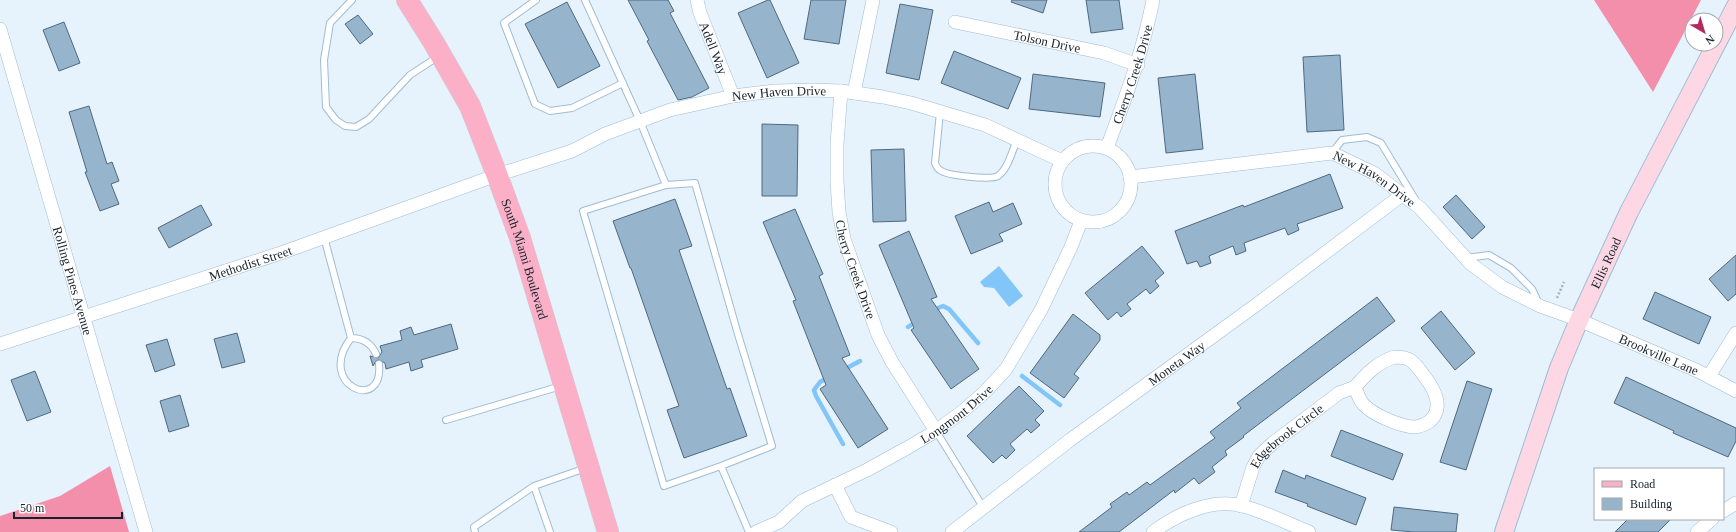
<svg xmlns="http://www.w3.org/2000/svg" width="1736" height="532" viewBox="0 0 1736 532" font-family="Georgia,serif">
<rect width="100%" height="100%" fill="#e6f2fc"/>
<!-- forest -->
<path fill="#f48fab" d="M 1594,0 L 1701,0 L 1653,92 Z
M 110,466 L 129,532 L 0,532 L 0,516 L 60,496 Z"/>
<!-- water -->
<path fill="#82c6f9" d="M 999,266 L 1023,296 L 1009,307 L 994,288 L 984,287 L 980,282 Z"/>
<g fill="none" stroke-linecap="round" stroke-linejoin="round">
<!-- stream -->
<path stroke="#82c6f9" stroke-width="4.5" d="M 933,310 L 943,306 L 949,309 L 978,343
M 908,327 L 917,321
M 843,370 L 860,361
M 1022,376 L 1060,405
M 829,377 L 820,382 L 814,390 L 816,396 L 843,444"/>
</g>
<!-- building -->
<path fill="#96b4cc" stroke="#4e6a80" d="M 628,0 L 668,0 L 674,11 L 670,13 L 709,88 L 692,97 L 678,100 L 647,41 L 649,40 Z
M 768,0 L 770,0 L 799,63 L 767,78 L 738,13 Z
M 811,0 L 846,0 L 839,44 L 804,39 Z
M 1012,0 L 1047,0 L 1043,13 L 1011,2 Z
M 1086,0 L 1119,0 L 1123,29 L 1091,33 Z
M 567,2 L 600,66 L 558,88 L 525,24 Z
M 900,4 L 933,10 L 919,80 L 886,73 Z
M 358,15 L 373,34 L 360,44 L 345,24 Z
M 64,22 L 80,63 L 59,71 L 43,30 Z
M 954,51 L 1021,78 L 1008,109 L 941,83 Z
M 1340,55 L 1344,130 L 1307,132 L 1303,57 Z
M 1033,74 L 1105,83 L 1100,117 L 1029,109 Z
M 1195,74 L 1203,149 L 1166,153 L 1158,78 Z
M 89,106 L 107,164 L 112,162 L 119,181 L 111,184 L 119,204 L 100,211 L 85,172 L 87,172 L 69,112 Z
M 762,124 L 798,125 L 797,196 L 762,196 Z
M 904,149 L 906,221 L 873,222 L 871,150 Z
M 1330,174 L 1343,208 L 1297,224 L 1299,230 L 1288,235 L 1285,228 L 1244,243 L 1246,251 L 1236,255 L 1233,246 L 1209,256 L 1211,263 L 1200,267 L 1197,261 L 1187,264 L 1175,231 L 1243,205 L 1244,207 Z
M 1456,195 L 1485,227 L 1472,239 L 1443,207 Z
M 675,199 L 692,246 L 679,250 L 727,389 L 730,388 L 747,436 L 684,458 L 667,410 L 679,406 L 631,268 L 630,268 L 613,221 Z
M 989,202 L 993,212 L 1013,203 L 1022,224 L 999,234 L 1003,241 L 971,254 L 955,216 Z
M 201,205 L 212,225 L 169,248 L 158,228 Z
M 795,209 L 823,274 L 819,276 L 850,355 L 842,358 L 888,429 L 858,448 L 820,389 L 826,385 L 793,301 L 796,300 L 763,222 Z
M 909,231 L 937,297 L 931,299 L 979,369 L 951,389 L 911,330 L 914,328 L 879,245 Z
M 1142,246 L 1164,273 L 1155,281 L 1159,286 L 1150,294 L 1146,289 L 1127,304 L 1131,309 L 1121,317 L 1117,312 L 1108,320 L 1085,293 Z
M 1736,255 L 1736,294 L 1728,301 L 1709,279 Z
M 1655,292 L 1711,317 L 1699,344 L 1643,319 Z
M 1377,297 L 1395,321 L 1243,436 L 1244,437 L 1225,451 L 1227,455 L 1212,467 L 1215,472 L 1199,484 L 1194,478 L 1175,493 L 1174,490 L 1119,532 L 1079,532 L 1112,507 L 1110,504 L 1127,492 L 1129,495 L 1147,482 L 1150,485 L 1215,438 L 1210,432 L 1241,408 L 1237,403 Z
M 1441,311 L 1475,353 L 1455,370 L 1421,328 Z
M 1073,314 L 1100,335 L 1100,340 L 1074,374 L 1079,378 L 1064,398 L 1030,373 Z
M 451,324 L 458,349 L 421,360 L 423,367 L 411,371 L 409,362 L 386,369 L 385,363 L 379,360 L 376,361 L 373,366 L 370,356 L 378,358 L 382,352 L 380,346 L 402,340 L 400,331 L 411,327 L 414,335 Z
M 237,333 L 245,362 L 222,368 L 214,339 Z
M 167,339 L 175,365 L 155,372 L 146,345 Z
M 35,371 L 51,412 L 27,421 L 11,380 Z
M 1626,377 L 1736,428 L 1736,441 L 1728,457 L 1673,433 L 1674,431 L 1614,403 Z
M 1467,381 L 1492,389 L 1466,470 L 1440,462 Z
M 1019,386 L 1044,411 L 1035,420 L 1040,425 L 1031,433 L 1027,429 L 1010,444 L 1015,450 L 1006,459 L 1002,455 L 993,463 L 967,436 Z
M 180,395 L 189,426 L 169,432 L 160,401 Z
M 1341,430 L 1403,454 L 1393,480 L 1331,456 Z
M 1283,470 L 1305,479 L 1306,475 L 1366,498 L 1356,525 L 1307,506 L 1308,504 L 1275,492 Z
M 1394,507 L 1458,514 L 1456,532 L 1414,532 L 1391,530 Z
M 1628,519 L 1671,519 L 1658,532 L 1615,532 Z"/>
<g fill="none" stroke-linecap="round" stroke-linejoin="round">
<!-- service casing -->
<g stroke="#9ebdd5" stroke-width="8">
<path id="service" d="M 352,0 L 330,23 L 324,60 L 326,107 L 336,120 L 345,126 L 356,127 L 369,119 L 410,75 L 439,56
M 536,0 L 504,23 L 535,104 L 550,111 L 572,108 L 623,83
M 585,0 L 640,121 L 666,185 L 695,183 L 737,331 L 772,446 L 721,466 L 749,532
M 940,112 L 935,163 C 936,165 937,169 940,170 C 947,176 991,180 998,176 C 1008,169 1012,151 1017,140
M 1332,153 L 1342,140 L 1367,137 L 1381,143 L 1415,199
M 666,185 L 583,211 L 664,486 L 721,466
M 324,237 L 351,338 C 315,385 384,414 379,364
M 1466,258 L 1489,255 L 1511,268 L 1532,289 L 1539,304
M 351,338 C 362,338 371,343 376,354
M 446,420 L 561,386
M 936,431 L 983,507
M 534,486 L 550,532
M 475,532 L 474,527 L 534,486 L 586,468"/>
</g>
<!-- minor casing -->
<g stroke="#9ebdd5" stroke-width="14">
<g id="minor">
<path id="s1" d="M 697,0 L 700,13 L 733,96"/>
<path id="s2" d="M 955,22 L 1104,53 L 1138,65"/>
<path id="s3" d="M 0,29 L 146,532"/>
<path id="s4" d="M 841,91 L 837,144 L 837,181 L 839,212 L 844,239 L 878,335 L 892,362 L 936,431"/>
<path d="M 854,93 L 873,0"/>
<circle cx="1093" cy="184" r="38"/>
<path id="s5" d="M 1107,148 C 1125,99 1143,52 1153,0"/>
<path id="s6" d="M 1130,177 L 1332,153 L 1374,173 L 1420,208 L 1471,264 L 1502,287 L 1540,306 L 1579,320 L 1698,371 L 1736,391"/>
<path id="s7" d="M 0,344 L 278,254 L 497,175 L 572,151 L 605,134 L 670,110 L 733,96 L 775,91 L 814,90 L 841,91 L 883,97 L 911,103 L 985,125 L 1062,161"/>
<path d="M 1394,357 C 1413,357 1414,363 1425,377 C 1435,390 1444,408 1430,421 C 1426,424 1421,426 1416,427 C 1401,427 1373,415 1363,404 C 1359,399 1357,393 1355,387 C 1367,373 1377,363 1394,357 Z"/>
<path d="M 1709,376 L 1736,333"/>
<path d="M 835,485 L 851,517 L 891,532"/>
<path id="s8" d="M 1241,506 L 1253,467 L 1259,456 L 1273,443 L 1339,393 L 1355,387"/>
<path d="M 1723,511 L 1736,503"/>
<path id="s9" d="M 756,532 L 779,522 L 802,501 L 867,470 L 907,448 L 936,431 L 963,411 L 985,392 L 1006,369 L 1041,310 L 1071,247 L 1081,221"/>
<path id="s10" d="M 952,532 L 1070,440 L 1256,305 L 1402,195"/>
<path d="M 1153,532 C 1177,514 1212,498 1243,506 C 1265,512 1287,523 1309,532"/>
<path d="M 1697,532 L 1712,519"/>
</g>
</g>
<!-- secondary casing -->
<g stroke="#9ebdd5" stroke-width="20">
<g id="secondary">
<path id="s11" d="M 1504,532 L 1559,368 L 1579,320 L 1629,212 L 1736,6"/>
</g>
</g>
<!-- primary casing -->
<g stroke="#cccfd1" stroke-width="22">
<g id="primary">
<path id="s12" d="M 407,0 L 434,43 L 470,106 L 497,175 L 520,238 L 608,532"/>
</g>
</g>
<!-- path -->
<path stroke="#a5b1bb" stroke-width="2.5" stroke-dasharray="2 2" stroke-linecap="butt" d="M 1557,298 L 1564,282"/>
<!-- service -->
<use href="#service" stroke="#fff" stroke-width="6"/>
<!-- minor -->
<use href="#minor" stroke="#fff" stroke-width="13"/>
<!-- secondary -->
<use href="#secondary" stroke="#fdd7e3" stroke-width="18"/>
<!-- primary -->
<use href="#primary" stroke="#fbb0c7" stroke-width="21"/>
</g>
<g text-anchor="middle" stroke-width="3.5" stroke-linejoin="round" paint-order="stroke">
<!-- street labels -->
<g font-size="13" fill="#17232c" stroke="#fff">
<text dy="5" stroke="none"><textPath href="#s2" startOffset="94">Tolson Drive</textPath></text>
<text dy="5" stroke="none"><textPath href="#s1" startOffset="51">Adell Way</textPath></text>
<text dy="5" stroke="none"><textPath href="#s5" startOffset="78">Cherry Creek Drive</textPath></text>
<text dy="5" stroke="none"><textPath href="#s7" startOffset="821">New Haven Drive</textPath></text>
<text dy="5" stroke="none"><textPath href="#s6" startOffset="253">New Haven Drive</textPath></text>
<text dy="5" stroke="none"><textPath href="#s12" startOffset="286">South Miami Boulevard</textPath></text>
<text dy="5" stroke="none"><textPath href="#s7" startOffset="263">Methodist Street</textPath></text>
<text dy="5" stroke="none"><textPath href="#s11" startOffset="288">Ellis Road</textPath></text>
<text dy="5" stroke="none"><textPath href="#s4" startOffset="181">Cherry Creek Drive</textPath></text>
<text dy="5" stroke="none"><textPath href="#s3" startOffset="262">Rolling Pines Avenue</textPath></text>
<text dy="5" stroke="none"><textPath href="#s6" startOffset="593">Brookville Lane</textPath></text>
<text dy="5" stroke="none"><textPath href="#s10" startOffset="281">Moneta Way</textPath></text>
<text dy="5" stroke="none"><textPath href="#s9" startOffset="234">Longmont Drive</textPath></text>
<text dy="5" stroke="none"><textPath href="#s8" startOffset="87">Edgebrook Circle</textPath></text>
</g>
</g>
<!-- legend -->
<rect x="1594" y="468" width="130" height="52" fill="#ffffff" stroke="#a2a7ab"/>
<rect x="1602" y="481" width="20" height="6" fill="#fbb0c7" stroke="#a2a7ab"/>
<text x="1630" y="488" font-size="12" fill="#17232c">Road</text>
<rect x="1602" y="498" width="20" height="12" fill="#96b4cc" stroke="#a2a7ab"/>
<text x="1630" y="508" font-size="12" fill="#17232c">Building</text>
<!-- north arrow -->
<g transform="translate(1704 32) rotate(142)"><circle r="19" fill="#ffffff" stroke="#a2a7ab"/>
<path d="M0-3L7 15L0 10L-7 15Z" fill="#b52860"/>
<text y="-6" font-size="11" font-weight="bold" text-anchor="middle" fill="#17232c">N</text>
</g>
<!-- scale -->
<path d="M14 512v6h108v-6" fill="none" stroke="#17232c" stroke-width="2"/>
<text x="20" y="512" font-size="12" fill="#17232c" stroke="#ffffff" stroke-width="3" paint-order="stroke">50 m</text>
</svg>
